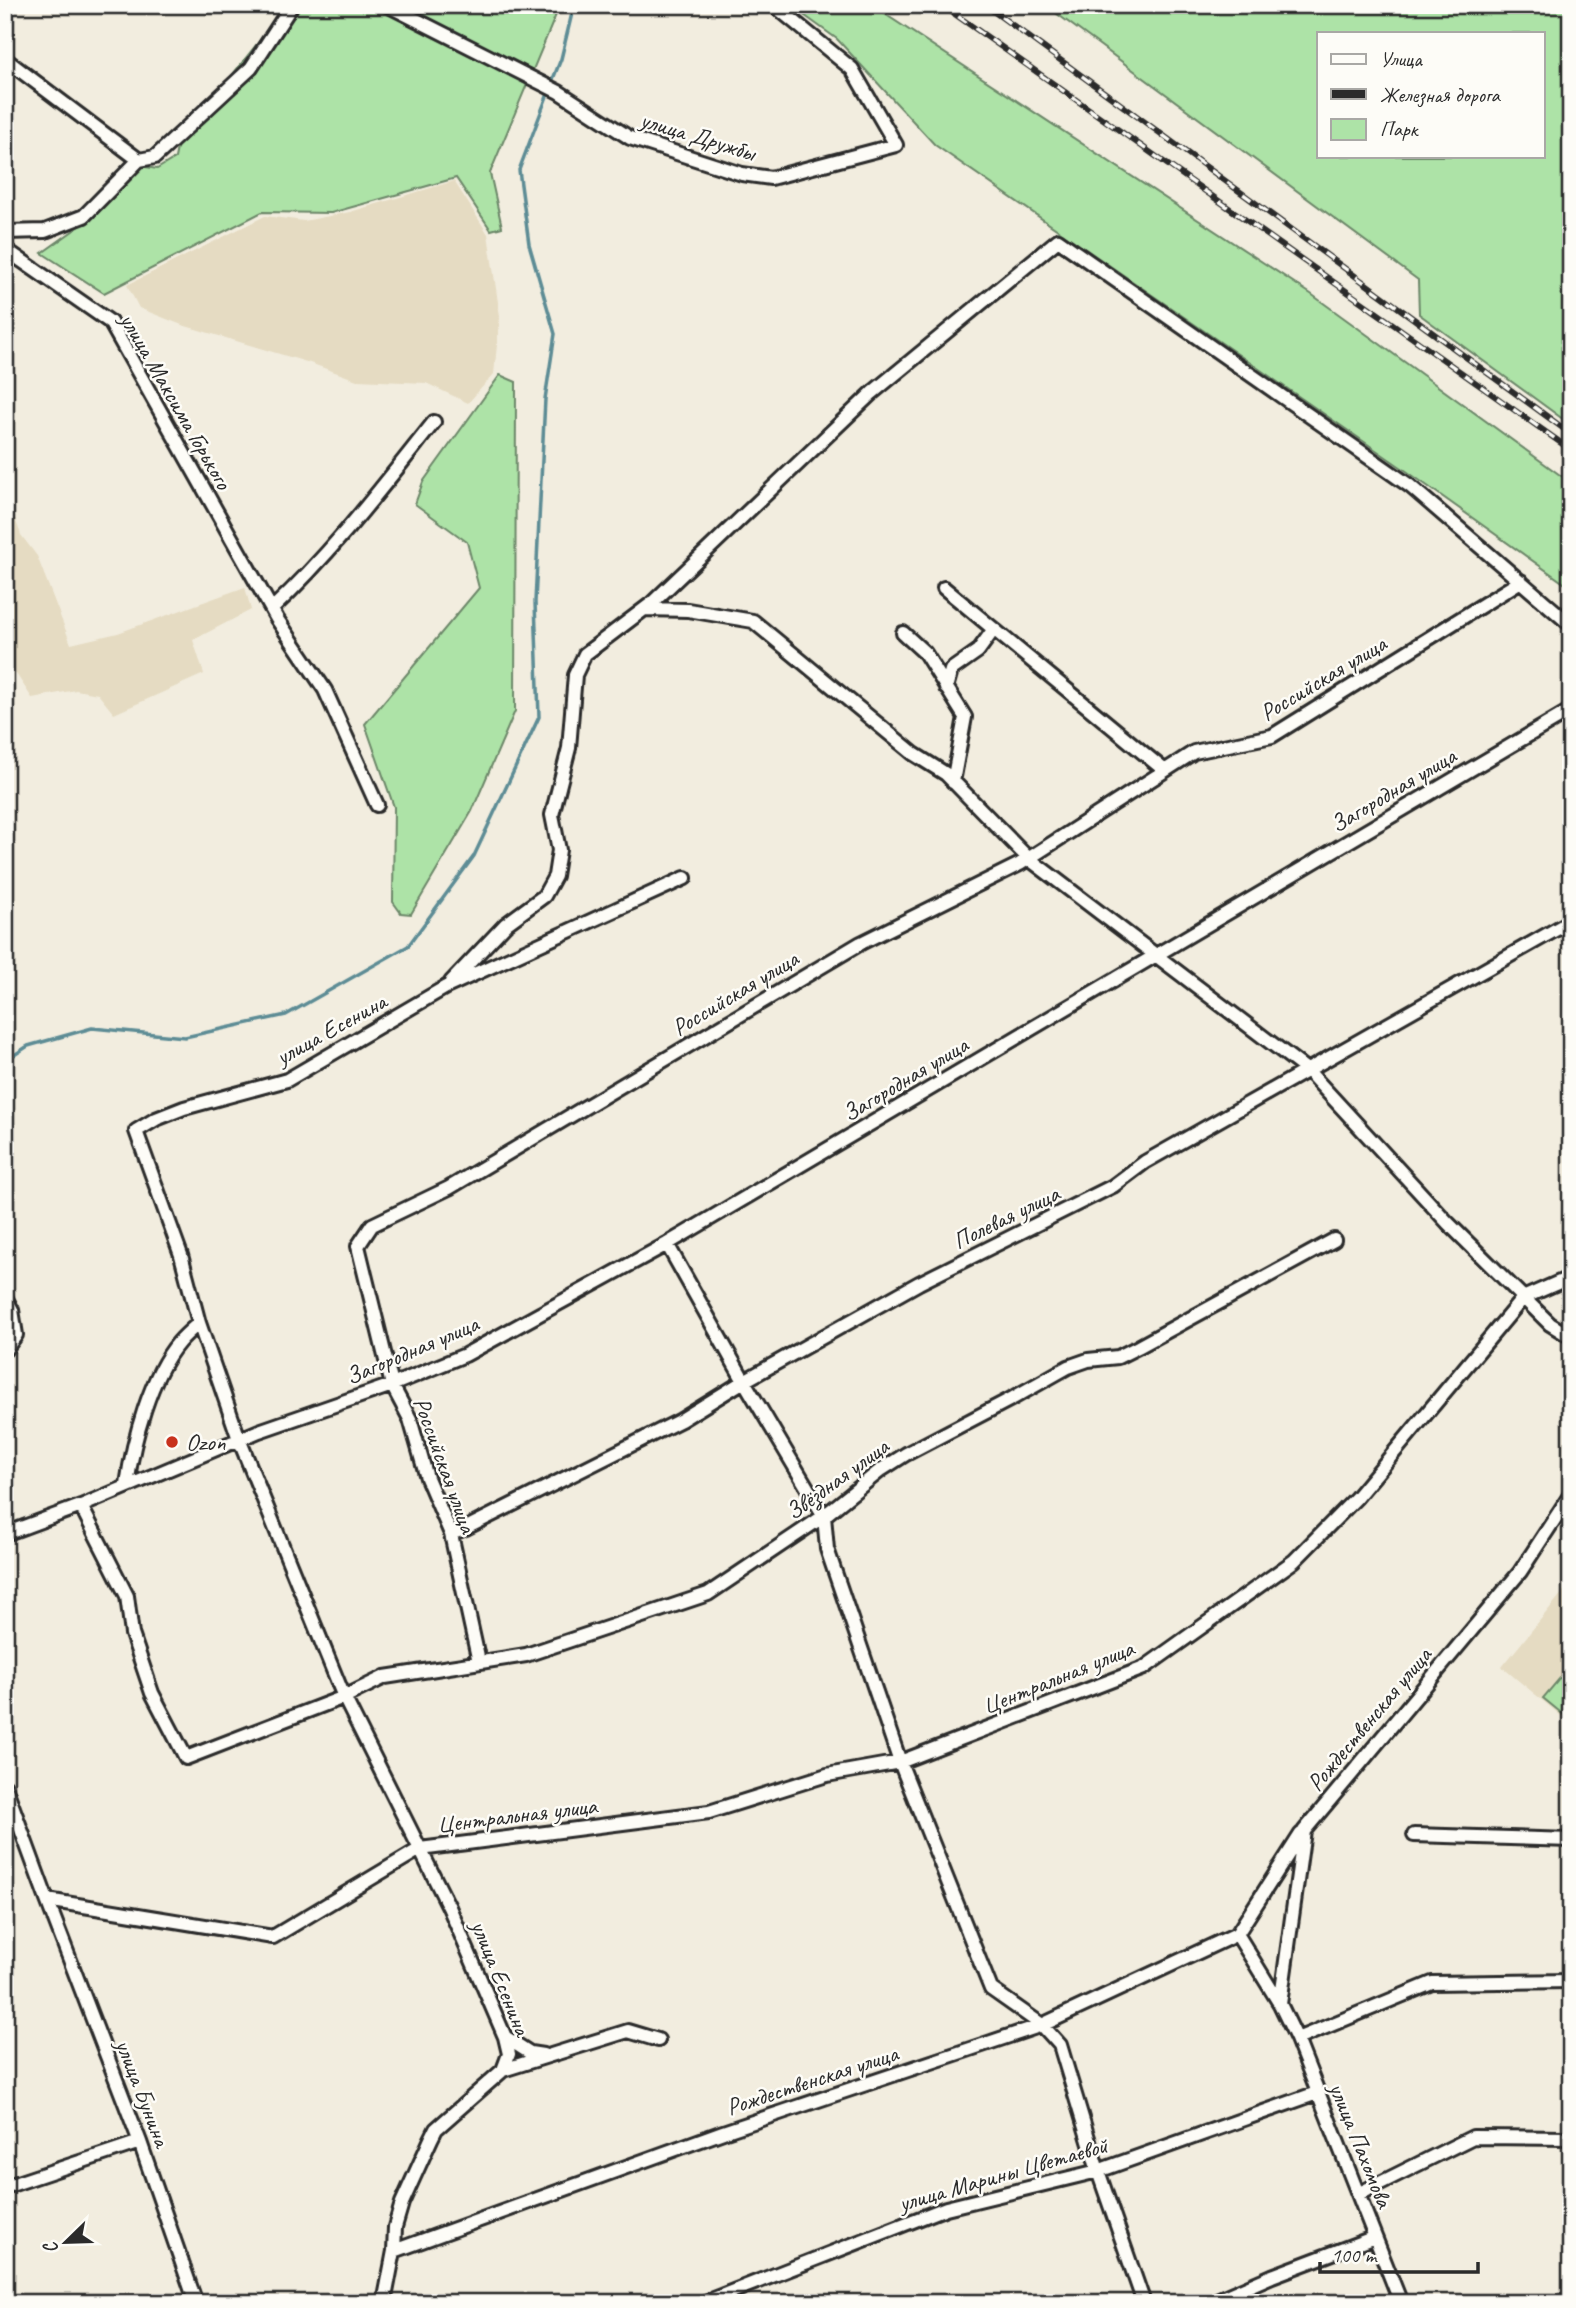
<svg xmlns="http://www.w3.org/2000/svg" width="1576" height="2308" viewBox="0 0 1576 2308" font-family="Caveat,sans-serif">
<rect width="100%" height="100%" fill="#f2eddf"/>
<filter id="ink" filterUnits="userSpaceOnUse"><feTurbulence type="fractalNoise" baseFrequency=".0143" numOctaves="2"/><feDisplacementMap in="SourceGraphic" scale="14" xChannelSelector="R" yChannelSelector="G"/><feConvolveMatrix kernelMatrix="1 2 1 2 8 2 1 2 1" color-interpolation-filters="sRGB"/></filter>
<g filter="url(#ink)">
<!-- built -->
<path fill="#e5dbc2" d="M 454,181 L 488,234 L 500,316 L 494,374 L 468,403 L 426,383 L 357,380 L 310,363 L 182,325 L 139,308 L 127,285 L 265,216 L 304,221 L 350,212 Z
M 5,491 L 21,535 L 37,556 L 71,644 L 118,633 L 245,587 L 251,610 L 193,640 L 204,674 L 114,714 L 98,694 L 76,690 L 32,698 L 5,657 Z
M 1571,1582 L 1571,1724 L 1502,1667 Z"/>
<!-- green -->
<path fill="#ade3a7" stroke="#6c8769" stroke-width="2" fill-rule="evenodd" d="M 288,5 L 560,5 L 490,173 L 502,227 L 491,230 L 456,178 L 331,213 L 262,212 L 104,293 L 42,253 L 91,218 L 140,166 L 157,169 L 175,158 L 178,143 Z
M 790,5 L 871,5 L 1311,294 L 1571,483 L 1571,588 L 1405,470 L 935,145 L 837,39 Z
M 1045,5 L 1571,5 L 1571,425 L 1419,314 L 1418,280 ZM 1319,33 L 1543,33 L 1543,156 L 1319,156 Z
M 500,375 L 516,382 L 515,711 L 472,811 L 411,914 L 401,913 L 393,902 L 394,807 L 365,724 L 479,588 L 467,542 L 415,504 L 423,482 Z
M 1571,1665 L 1571,1721 L 1543,1698 Z"/>
<g fill="none" stroke-linecap="round" stroke-linejoin="round">
<!-- stream -->
<path stroke="#5d8c95" stroke-width="3.5" d="M 551,84 L 561,59 L 574,5
M 5,1061 L 28,1046 L 92,1028 L 185,1037 L 286,1015 L 408,946 L 474,856 L 539,717 L 535,602 L 545,399 L 555,334 L 529,244 L 519,170 L 549,91"/>
<!-- minor casing -->
<g stroke="#2b2b2b" stroke-width="18">
<path id="minor" d="M 387,5 L 559,92 L 630,138 L 742,174 L 771,178 L 896,145 L 852,69 L 774,5
M 5,59 L 139,160
M 139,160 L 155,157 L 251,68 L 292,5
M 5,232 L 45,231 L 84,216 L 139,160
M 5,249 L 110,322 L 277,619 L 325,690 L 377,805
M 944,588 L 1164,770
M 272,609 C 332,553 383,486 434,422
M 646,609 L 688,610 L 753,621 L 914,754 L 946,774 L 1028,858 L 1308,1071 L 1448,1223 L 1550,1324 L 1571,1337
M 903,633 L 925,653 L 965,717 L 953,782
M 946,688 L 951,670 L 978,651 L 994,629
M 451,982 L 506,924 L 544,896 L 555,876 L 559,850 L 552,815 L 569,748 L 575,675 L 585,654 L 651,604 L 872,393 L 1058,240 L 1410,486 L 1571,625
M 667,1244 L 744,1381 L 824,1516 L 827,1549 L 900,1762 L 991,1989 L 1042,2025 L 1060,2045 L 1098,2171 L 1144,2303
M 5,1297 L 12,1310 L 16,1335 L 5,1350
M 127,1485 C 133,1441 150,1376 179,1342 C 185,1335 192,1329 199,1323
M 81,1506 L 127,1596 L 132,1634 L 152,1693 L 186,1758 L 344,1697 L 385,1677 L 526,1655 L 708,1594 L 824,1516 L 881,1470 L 906,1454 L 1013,1398 L 1068,1367 L 1088,1360 L 1118,1357 L 1138,1347 L 1334,1240
M 5,1534 L 81,1506 L 259,1431 L 392,1385 L 465,1355 L 667,1244 L 1571,710
M 451,1534 L 466,1528 L 681,1420 L 744,1381 L 919,1283 L 1113,1186 L 1145,1162 L 1571,921
M 479,1662 L 451,1534 L 427,1478 L 410,1419 L 392,1385 L 358,1246 L 372,1225 L 449,1188 L 861,943 L 1020,864 L 1194,752 L 1272,736 L 1521,581
M 5,1786 L 47,1900 L 140,2142 L 196,2303
M 1414,1835 L 1571,1840
M 47,1900 L 273,1937 L 420,1849 L 709,1812 L 827,1775 L 900,1762 L 1144,1668 L 1294,1561 L 1356,1498 L 1523,1298 L 1571,1277
M 1237,1934 L 1280,2004 L 1297,2039 L 1401,2303
M 1237,1934 L 1301,1834
M 1280,2004 L 1304,1831 L 1520,1572 L 1571,1494
M 505,2037 L 530,2053 L 543,2055
M 1297,2039 L 1432,1983 L 1571,1981
M 503,2070 L 628,2031 L 658,2040
M 5,2187 L 140,2142
M 1358,2194 L 1473,2137 L 1571,2138
M 394,2251 L 723,2132 L 1042,2025 L 1237,1934
M 384,2303 L 394,2251 L 395,2227 L 402,2203 L 431,2139 L 436,2129 L 503,2070 L 509,2054 L 505,2037 L 449,1907 L 344,1697 L 239,1439 L 199,1323 L 181,1255 L 136,1131 L 156,1119 L 184,1108 L 287,1080 L 446,987 L 685,878
M 703,2303 L 946,2208 L 1098,2171 L 1317,2093
M 1210,2303 L 1272,2276 L 1375,2237"/>
</g>
<!-- minor -->
<use href="#minor" stroke="#fdfcf7" stroke-width="12"/>
<!-- rail casing -->
<g stroke="#2b2b2b" stroke-width="6">
<path id="rail" d="M 942,5 L 1571,450
M 985,5 L 1571,434"/>
</g>
<!-- rail -->
<use href="#rail" stroke="#fdfcf7" stroke-width="3.5" stroke-dasharray="10" stroke-linecap="butt"/>
</g>
</g>
<!-- markers -->
<circle fill="#c8321e" stroke="#fdfcf7" stroke-width="2.5" cx="172" cy="1442" r="7"/>
<g text-anchor="middle" stroke-width="5" stroke-linejoin="round" paint-order="stroke">
<!-- street labels -->
<g font-size="24" fill="#2b2b2b" stroke="#fdfcf7">
<text transform="translate(698 136) rotate(17)" y="8">улица Дружбы</text>
<text transform="translate(176 401) rotate(60)" y="8">улица Максима Горького</text>
<text transform="translate(1323 678) rotate(-31)" y="8">Российская улица</text>
<text transform="translate(1393 790) rotate(-31)" y="8">Загородная улица</text>
<text transform="translate(735 993) rotate(-31)" y="8">Российская улица</text>
<text transform="translate(331 1029) rotate(-29)" y="8">улица Есенина</text>
<text transform="translate(905 1079) rotate(-31)" y="8">Загородная улица</text>
<text transform="translate(1006 1217) rotate(-26)" y="8">Полевая улица</text>
<text transform="translate(412 1350) rotate(-23)" y="8">Загородная улица</text>
<text transform="translate(445 1465) rotate(70)" y="8">Российская улица</text>
<text transform="translate(837 1479) rotate(-36)" y="8">Звёздная улица</text>
<text transform="translate(1058 1677) rotate(-22)" y="8">Центральная улица</text>
<text transform="translate(1369 1719) rotate(-50)" y="8">Рождественская улица</text>
<text transform="translate(517 1815) rotate(-7)" y="8">Центральная улица</text>
<text transform="translate(501 1978) rotate(68)" y="8">улица Есенина</text>
<text transform="translate(812 2080) rotate(-18)" y="8">Рождественская улица</text>
<text transform="translate(143 2093) rotate(69)" y="8">улица Бунина</text>
<text transform="translate(1361 2145) rotate(68)" y="8">улица Пахомова</text>
<text transform="translate(1003 2174) rotate(-16)" y="8">улица Марины Цветаевой</text>
</g>
<!-- poi labels -->
<g font-size="24" fill="#2b2b2b" stroke="#fdfcf7" text-anchor="start">
<text x="186" y="1450">Ozon</text>
</g>
</g>
<!-- margin -->
<rect width="1576" height="2308" fill="none" stroke="#fdfcf7" stroke-width="28"/>
<rect x="14" y="14" width="1548" height="2280" fill="none" stroke="#2b2b2b" stroke-width="2.5" filter="url(#ink)"/>
<!-- legend -->
<rect x="1317" y="32" width="228" height="126" fill="#fdfcf7" stroke="#a9a8a5" stroke-width="2"/>
<rect x="1331" y="54" width="35" height="10" fill="#fdfcf7" stroke="#a9a8a5" stroke-width="2"/>
<text x="1380" y="66" font-size="21" fill="#2b2b2b">Улица</text>
<rect x="1331" y="89" width="35" height="10" fill="#2b2b2b" stroke="#a9a8a5" stroke-width="2"/>
<text x="1380" y="102" font-size="21" fill="#2b2b2b">Железная дорога</text>
<rect x="1331" y="119" width="35" height="21" fill="#ade3a7" stroke="#a9a8a5" stroke-width="2"/>
<text x="1380" y="136" font-size="21" fill="#2b2b2b">Парк</text>
<!-- north arrow -->
<g transform="translate(66 2242) rotate(247)" stroke="#fdfcf7" stroke-width="5" paint-order="stroke">
<path d="M0-5L12 26L0 18L-12 26Z" fill="#2b2b2b"/>
<text y="-10" font-size="19" font-weight="bold" text-anchor="middle" fill="#2b2b2b">С</text>
</g>
<!-- scale -->
<path d="M1320 2262v10h158v-10" fill="none" stroke="#2b2b2b" stroke-width="3.5"/>
<text x="1331" y="2262" font-size="21" fill="#2b2b2b" stroke="#fdfcf7" stroke-width="5" paint-order="stroke">100 m</text>
</svg>
